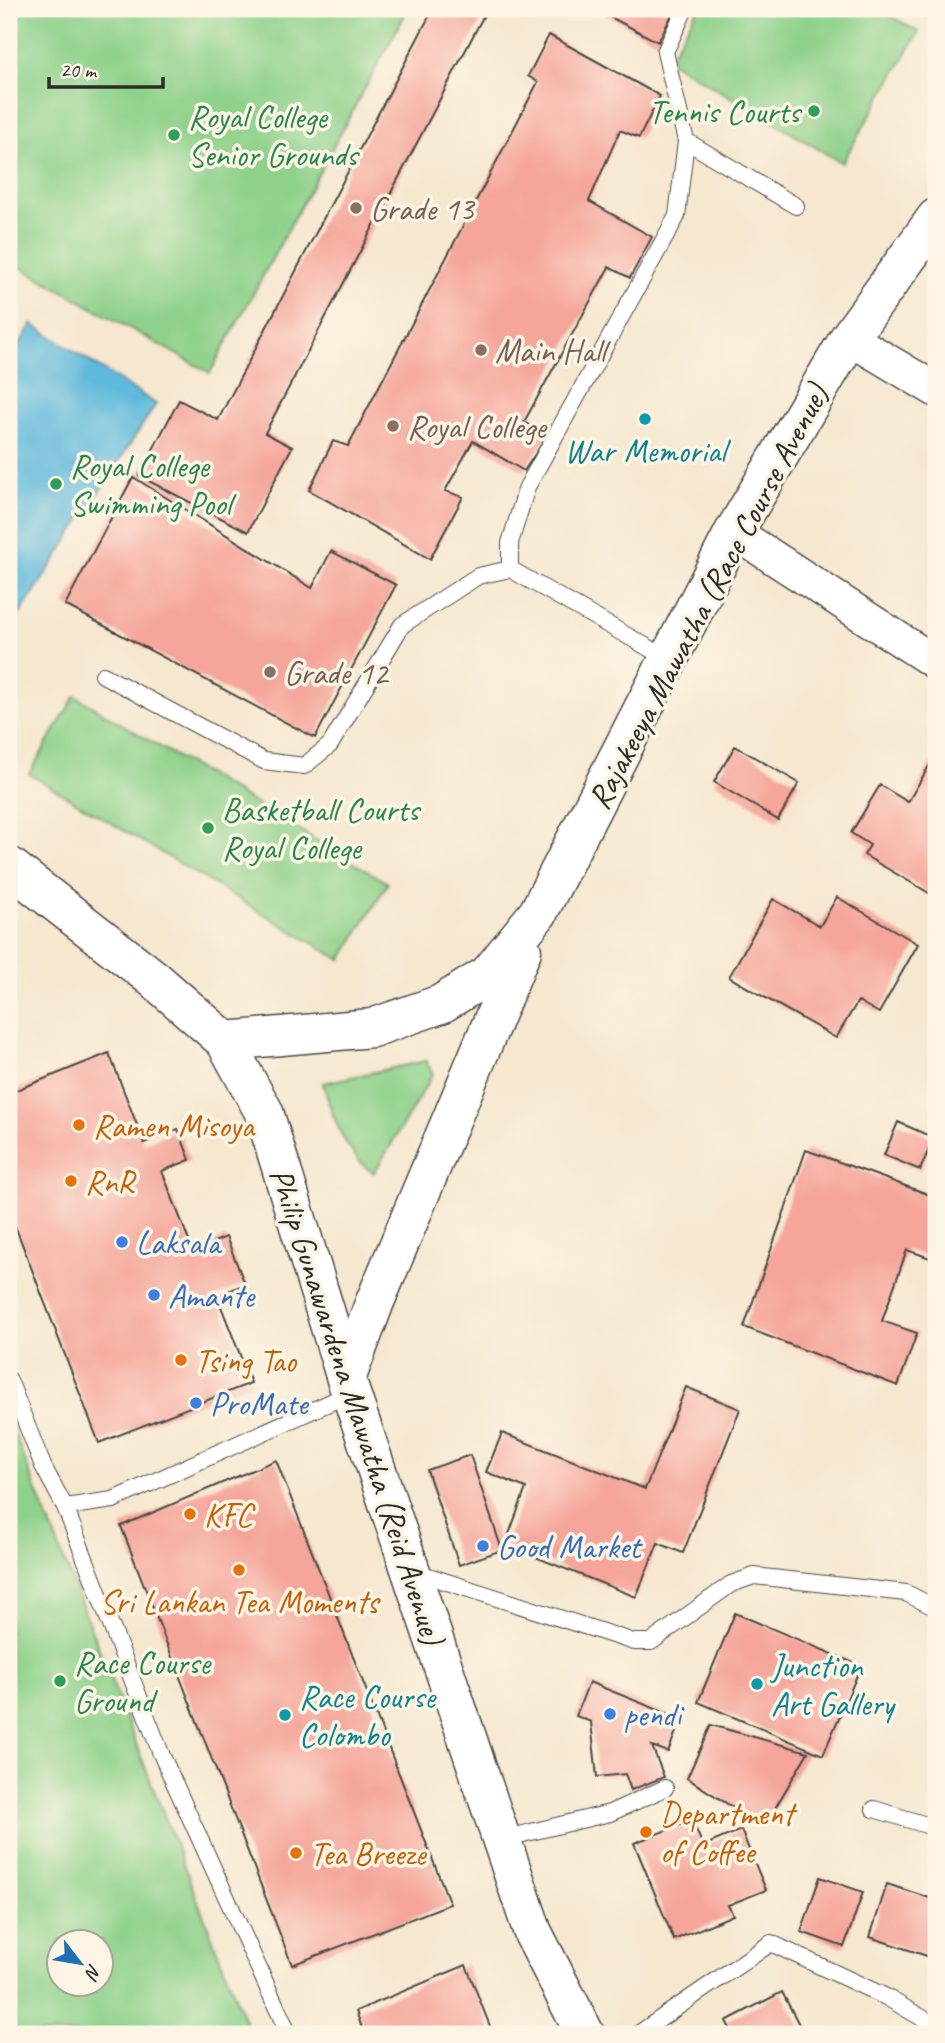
<svg xmlns="http://www.w3.org/2000/svg" width="945" height="2043" viewBox="0 0 945 2043" font-family="Caveat,sans-serif">
<rect width="100%" height="100%" fill="#fcf5e5"/>
<filter id="ink" filterUnits="userSpaceOnUse"><feTurbulence type="fractalNoise" baseFrequency=".0143" numOctaves="2"/><feDisplacementMap in="SourceGraphic" scale="14" xChannelSelector="R" yChannelSelector="G"/><feConvolveMatrix kernelMatrix="1 2 1 2 8 2 1 2 1" color-interpolation-filters="sRGB"/></filter>
<filter id="wash" filterUnits="userSpaceOnUse"><feTurbulence type="fractalNoise" baseFrequency=".00686" numOctaves="4" result="noise"/><feDisplacementMap in="SourceGraphic" scale="28" xChannelSelector="R" yChannelSelector="G"/><feGaussianBlur stdDeviation="1.57" result="paint"/><feColorMatrix in="noise" values="0 0 0 0 0 0 0 0 0 0 0 0 0 0 0 0 0 1.4 0 .05"/><feComposite in="paint" operator="in"/></filter>
<g filter="url(#wash)">
<rect width="100%" height="100%" fill="#f6e7cf"/>
<!-- green -->
<path fill="#8ed18a" stroke="#5c7e5a" stroke-width="2" fill-rule="evenodd" d="M 9,9 L 408,9 L 210,373 L 9,261 Z
M 698,9 L 878,9 L 919,32 L 842,163 L 668,60 Z
M 75,696 L 388,883 L 341,960 L 29,774 Z
M 426,1061 L 433,1074 L 374,1173 C 346,1157 331,1113 323,1083 Z
M 9,1420 L 250,2034 L 9,2034 ZM 102,1941 L 102,1983 L 60,1983 L 60,1941 Z"/>
<!-- water -->
<path fill="#5eb9dc" stroke="#447284" stroke-width="2" d="M 32,324 L 156,404 L 9,631 L 9,360 Z"/>
<g id="blocks">
<!-- building -->
<path fill="#f5a59a" d="M 433,9 L 471,9 L 484,15 L 265,433 L 292,447 L 248,532 L 139,476 L 179,400 L 218,420 Z
M 595,9 L 675,9 L 658,42 Z
M 911,9 L 936,9 L 936,22 Z
M 549,35 L 660,96 L 639,138 L 620,130 L 589,201 L 652,237 L 630,278 L 609,267 L 524,422 L 547,436 L 524,471 L 473,441 L 445,491 L 463,497 L 430,559 L 309,490 L 333,441 L 348,446 L 538,82 L 528,76 Z
M 133,477 L 312,588 L 331,551 L 396,585 L 315,738 L 65,605 Z
M 735,746 L 799,783 L 778,820 L 714,782 Z
M 936,754 L 936,897 L 864,855 L 870,845 L 851,833 L 880,785 L 908,802 Z
M 837,897 L 918,944 L 879,1013 L 858,1001 L 836,1038 L 729,977 L 773,899 L 820,926 Z
M 109,1053 L 144,1143 L 178,1129 L 190,1160 L 162,1171 L 193,1251 L 226,1237 L 245,1284 L 217,1296 L 251,1383 L 99,1443 L 9,1210 L 9,1093 Z
M 898,1122 L 934,1138 L 920,1170 L 884,1155 Z
M 806,1150 L 936,1197 L 936,1260 L 907,1250 L 882,1321 L 917,1333 L 898,1386 L 744,1327 Z
M 686,1387 L 740,1409 L 683,1553 L 658,1543 L 636,1597 L 505,1545 L 526,1488 L 486,1472 L 502,1433 L 645,1489 Z
M 470,1455 L 502,1550 L 459,1565 L 427,1470 Z
M 276,1460 L 450,1904 L 292,1965 L 121,1526 Z
M 735,1613 L 861,1666 L 823,1755 L 698,1702 Z
M 589,1682 L 681,1719 L 668,1752 L 652,1746 L 664,1777 L 631,1790 L 625,1774 L 597,1777 L 591,1722 L 576,1716 Z
M 711,1725 L 808,1752 L 764,1827 L 687,1778 Z
M 692,1820 L 703,1846 L 741,1830 L 766,1890 L 728,1905 L 733,1915 L 674,1940 L 634,1843 Z
M 820,1877 L 863,1892 L 844,1947 L 801,1932 Z
M 887,1884 L 936,1900 L 936,1959 L 870,1937 Z
M 466,1965 L 493,2034 L 364,2034 L 356,2011 Z
M 782,1992 L 804,2034 L 733,2034 L 726,2021 Z"/>
</g>
</g>
<g filter="url(#ink)">
<use href="#blocks" fill-opacity="0" stroke="#494744" stroke-width="2"/>
<g fill="none" stroke-linecap="round" stroke-linejoin="round">
<!-- lane casing -->
<g stroke="#494744" stroke-width="18">
<path id="lane" d="M 686,141 L 796,206
M 510,569 L 510,543 L 527,487 L 677,216 L 686,141 L 665,52 L 685,9
M 103,675 L 264,761 L 304,766 L 330,745 L 402,625 L 478,576 L 510,569 L 668,659
M 9,1380 L 43,1466 L 65,1507 L 113,1500 L 351,1393
M 65,1507 L 162,1756 L 286,2028
M 413,1571 L 634,1642 L 651,1642 L 731,1584 L 754,1576 L 906,1593 L 936,1608
M 874,1809 L 936,1828
M 502,1839 L 610,1813 L 665,1788
M 638,2034 L 771,1943 L 886,1997 L 936,2026"/>
</g>
<!-- street casing -->
<g stroke="#494744" stroke-width="36">
<path id="street" d="M 849,338 L 936,390
M 734,532 L 936,663"/>
</g>
<!-- secondary casing -->
<g stroke="#494744" stroke-width="41">
<path id="secondary" d="M 9,866 L 154,979 L 225,1041 L 264,1112 L 346,1379 L 533,1933 L 585,2034
M 225,1041 L 372,1028 L 441,1004 L 488,975 L 538,913 L 734,532 L 849,338 L 936,218
M 346,1379 L 374,1304 L 522,951"/>
</g>
<!-- lane -->
<use href="#lane" stroke="#fff" stroke-width="16"/>
<!-- street -->
<use href="#street" stroke="#fff" stroke-width="33"/>
<!-- secondary -->
<use href="#secondary" stroke="#fff" stroke-width="38"/>
</g>
</g>
<!-- markers -->
<g fill="#2e9e5b" stroke="#fcf5e5" stroke-width="2.5">
<circle cx="814" cy="111" r="7"/>
<circle cx="174" cy="135" r="7"/>
<circle cx="56" cy="484" r="7"/>
<circle cx="208" cy="828" r="7"/>
<circle cx="60" cy="1681" r="7"/>
</g>
<g fill="#8d6e63" stroke="#fcf5e5" stroke-width="2.5">
<circle cx="356" cy="208" r="7"/>
<circle cx="481" cy="350" r="7"/>
<circle cx="393" cy="426" r="7"/>
<circle cx="270" cy="672" r="7"/>
</g>
<g fill="#0f9aa8" stroke="#fcf5e5" stroke-width="2.5">
<circle cx="645" cy="419" r="7"/>
<circle cx="757" cy="1684" r="7"/>
<circle cx="285" cy="1715" r="7"/>
</g>
<g fill="#e8710a" stroke="#fcf5e5" stroke-width="2.5">
<circle cx="79" cy="1125" r="7"/>
<circle cx="71" cy="1181" r="7"/>
<circle cx="181" cy="1360" r="7"/>
<circle cx="190" cy="1514" r="7"/>
<circle cx="239" cy="1570" r="7"/>
<circle cx="646" cy="1832" r="7"/>
<circle cx="296" cy="1853" r="7"/>
</g>
<g fill="#3f7fe0" stroke="#fcf5e5" stroke-width="2.5">
<circle cx="122" cy="1242" r="7"/>
<circle cx="154" cy="1295" r="7"/>
<circle cx="196" cy="1403" r="7"/>
<circle cx="483" cy="1546" r="7"/>
<circle cx="610" cy="1714" r="7"/>
</g>
<g text-anchor="middle" stroke-width="7" stroke-linejoin="round" paint-order="stroke">
<!-- leisure labels -->
<g font-size="33" fill="#27864d" stroke="#fcf5e5" text-anchor="start">
<text x="800" y="123" text-anchor="end">Tennis Courts</text>
<text x="188" y="128">Royal College<tspan x="188" dy="38">Senior Grounds</tspan></text>
<text x="70" y="477">Royal College<tspan x="70" dy="38">Swimming Pool</tspan></text>
<text x="222" y="821">Basketball Courts<tspan x="222" dy="38">Royal College</tspan></text>
<text x="74" y="1674">Race Course<tspan x="74" dy="38">Ground</tspan></text>
</g>
<!-- education labels -->
<g font-size="33" fill="#785e54" stroke="#fcf5e5" text-anchor="start">
<text x="370" y="220">Grade 13</text>
<text x="495" y="362">Main Hall</text>
<text x="407" y="438">Royal College</text>
<text x="284" y="684">Grade 12</text>
</g>
<!-- culture labels -->
<g font-size="33" fill="#0d838f" stroke="#fcf5e5" text-anchor="start">
<text x="645" y="462" text-anchor="middle">War Memorial</text>
<text x="771" y="1677">Junction<tspan x="771" dy="38">Art Gallery</tspan></text>
<text x="299" y="1708">Race Course<tspan x="299" dy="38">Colombo</tspan></text>
</g>
<!-- street labels -->
<g font-size="33" fill="#2b2b2b" stroke="#fcf5e5">
<text transform="translate(707 596) rotate(-62)" y="12">Rajakeeya Mawatha (Race Course Avenue)</text>
<text transform="translate(358 1406) rotate(72)" y="12">Philip Gunawardena Mawatha (Reid Avenue)</text>
</g>
<!-- food labels -->
<g font-size="33" fill="#c56008" stroke="#fcf5e5" text-anchor="start">
<text x="93" y="1137">Ramen Misoya</text>
<text x="85" y="1193">RnR</text>
<text x="195" y="1372">Tsing Tao</text>
<text x="204" y="1526">KFC</text>
<text x="239" y="1613" text-anchor="middle">Sri Lankan Tea Moments</text>
<text x="660" y="1825">Department<tspan x="660" dy="38">of Coffee</tspan></text>
<text x="310" y="1865">Tea Breeze</text>
</g>
<!-- shop labels -->
<g font-size="33" fill="#366cbe" stroke="#fcf5e5" text-anchor="start">
<text x="136" y="1254">Laksala</text>
<text x="168" y="1307">Amante</text>
<text x="210" y="1415">ProMate</text>
<text x="497" y="1558">Good Market</text>
<text x="624" y="1726">pendi</text>
</g>
</g>
<!-- margin -->
<rect width="945" height="2043" fill="none" stroke="#fcf5e5" stroke-width="35"/>
<!-- north arrow -->
<g transform="translate(80 1963) rotate(121)"><circle r="33" fill="#fcf5e5" stroke="#a8a49b" stroke-width="2"/>
<path d="M0-5L12 26L0 18L-12 26Z" fill="#1f6fb2"/>
<text y="-10" font-size="19" font-weight="bold" text-anchor="middle" fill="#2b2b2b">N</text>
</g>
<!-- scale -->
<path d="M49 77v10h114v-10" fill="none" stroke="#2b2b2b" stroke-width="3.5"/>
<text x="60" y="77" font-size="21" fill="#2b2b2b" stroke="#fcf5e5" stroke-width="5" paint-order="stroke">20 m</text>
</svg>
